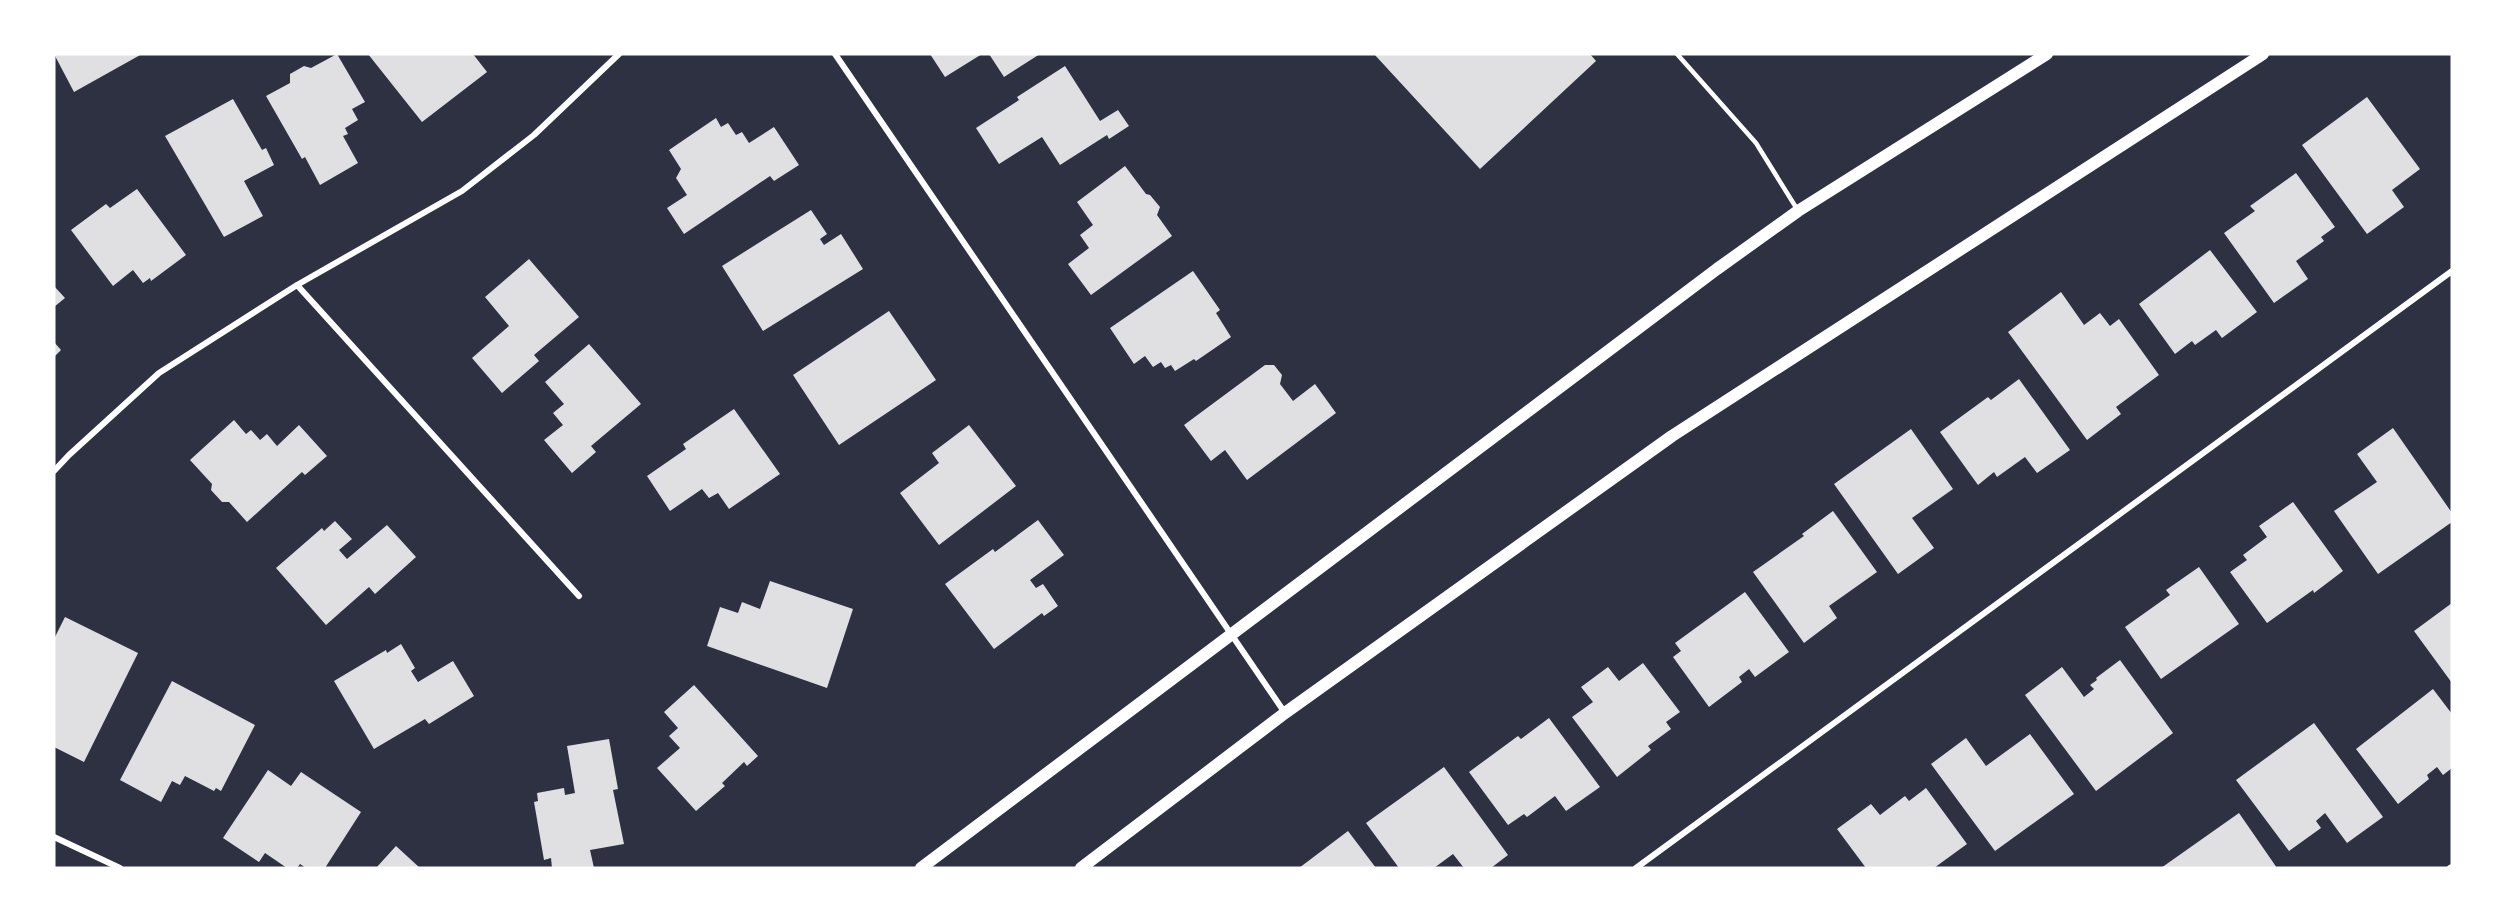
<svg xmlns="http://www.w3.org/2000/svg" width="2506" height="922" viewBox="0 0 2506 922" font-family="'Public Sans',sans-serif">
<rect width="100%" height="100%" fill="#2d3142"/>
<!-- building -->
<path fill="#e0e0e3" d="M 54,54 L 142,54 L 74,92 Z
M 337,54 L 365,102 L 352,109 L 358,120 L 345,128 L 348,134 L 343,136 L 358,163 L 320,185 L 305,157 L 302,159 L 266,96 L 290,83 L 290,74 L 304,66 L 311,68 Z
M 368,54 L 473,54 L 487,72 L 422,122 Z
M 930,54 L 982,54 L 945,77 Z
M 989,54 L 1040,54 L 1004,77 Z
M 1374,54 L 1590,54 L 1596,61 L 1480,169 Z
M 1065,66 L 1100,121 L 1118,110 L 1129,126 L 1109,139 L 1107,135 L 1060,165 L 1042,137 L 999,164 L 976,128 L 1019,100 L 1017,97 Z
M 2367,97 L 2420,169 L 2392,190 L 2404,207 L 2367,234 L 2302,145 Z
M 233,99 L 262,150 L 266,148 L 274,165 L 244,181 L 263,216 L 224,237 L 165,136 Z
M 716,118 L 721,127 L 728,123 L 736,135 L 742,132 L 749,143 L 774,127 L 799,165 L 774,181 L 770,176 L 684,234 L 667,208 L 687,195 L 676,178 L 681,169 L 669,150 Z
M 1125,166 L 1146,194 L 1150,195 L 1160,207 L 1157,215 L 1172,236 L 1091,295 L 1068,264 L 1089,248 L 1080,235 L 1093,225 L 1077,202 Z
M 2296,173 L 2335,227 L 2321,237 L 2324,241 L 2296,261 L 2308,279 L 2274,303 L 2224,233 L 2255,211 L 2250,206 Z
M 137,189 L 186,255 L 151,281 L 150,278 L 143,283 L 133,270 L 113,286 L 71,230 L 106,204 L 110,208 Z
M 811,210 L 827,234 L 820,239 L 824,245 L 841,234 L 863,269 L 763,331 L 722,266 Z
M 2210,250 L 2257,312 L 2222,338 L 2216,330 L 2195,345 L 2192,341 L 2175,354 L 2139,304 Z
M 529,259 L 579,317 L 534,355 L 539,361 L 502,393 L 472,358 L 509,326 L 485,297 Z
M 1193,271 L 1220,310 L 1216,313 L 1231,337 L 1196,361 L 1194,359 L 1175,371 L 1171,365 L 1165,368 L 1161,362 L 1153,367 L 1145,356 L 1134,364 L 1110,328 Z
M 54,286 L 65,298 L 54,307 Z
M 2061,292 L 2084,325 L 2100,313 L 2110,326 L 2119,319 L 2159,375 L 2116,407 L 2121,414 L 2087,440 L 2008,332 Z
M 889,311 L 936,380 L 839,445 L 793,375 Z
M 54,342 L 61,350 L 54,357 Z
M 589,344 L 641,404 L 591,446 L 596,452 L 572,473 L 544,440 L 563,425 L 553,413 L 564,404 L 545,382 Z
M 1265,365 L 1274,365 L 1282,375 L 1280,384 L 1293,401 L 1315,384 L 1336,413 L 1247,480 L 1225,450 L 1211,461 L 1184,425 Z
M 2019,379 L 2070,450 L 2037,473 L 2025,457 L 1997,477 L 1994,472 L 1978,485 L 1940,432 L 1988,397 L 1991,400 Z
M 734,409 L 780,474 L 729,509 L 718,493 L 709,498 L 702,489 L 670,511 L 647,476 L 686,449 L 683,444 Z
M 234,420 L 246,434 L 251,430 L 260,440 L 267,434 L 277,446 L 299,425 L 327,456 L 305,475 L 302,472 L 247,522 L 229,502 L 222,502 L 211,490 L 212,484 L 190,460 Z
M 969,425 L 1016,486 L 939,545 L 900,493 L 939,463 L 932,453 Z
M 2393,428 L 2452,513 L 2452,522 L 2378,574 L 2334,511 L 2377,482 L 2357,454 Z
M 1911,429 L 1953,489 L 1912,518 L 1934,548 L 1898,574 L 1834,484 Z
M 2293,502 L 2343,571 L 2314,593 L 2313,590 L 2267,623 L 2230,572 L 2247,560 L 2243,555 L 2267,537 L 2259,526 Z
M 1833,511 L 1877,572 L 1829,606 L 1837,618 L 1804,643 L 1753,572 L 1804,536 L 1802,534 Z
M 1038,520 L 1064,555 L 1030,580 L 1036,588 L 1043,584 L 1058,606 L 1044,616 L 1042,613 L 994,649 L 945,584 L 993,549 L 995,552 Z
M 335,521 L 352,539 L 339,550 L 347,559 L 387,525 L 416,557 L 375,594 L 369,587 L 326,625 L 276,568 L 322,528 L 324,531 Z
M 2199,567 L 2239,624 L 2161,679 L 2125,627 L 2170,595 L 2166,590 Z
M 770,581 L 853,609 L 827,688 L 707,646 L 720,607 L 738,613 L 742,602 L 760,609 Z
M 1745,592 L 1789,652 L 1755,677 L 1749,669 L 1739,677 L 1742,682 L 1709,707 L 1673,657 L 1681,651 L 1675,643 Z
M 2452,603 L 2452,683 L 2414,631 Z
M 65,617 L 138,653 L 84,762 L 54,747 L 54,639 Z
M 401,644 L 415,668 L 411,671 L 418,682 L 453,661 L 474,696 L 429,724 L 425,719 L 374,749 L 334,681 L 386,650 L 387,653 Z
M 2120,660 L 2173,733 L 2096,791 L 2025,695 L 2062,667 L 2084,697 L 2094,689 L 2090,685 L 2097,680 L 2096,678 Z
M 1643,663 L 1680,712 L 1666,722 L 1671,729 L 1648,746 L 1651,750 L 1617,777 L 1572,717 L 1593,702 L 1581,687 L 1608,667 L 1619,681 Z
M 172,681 L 255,725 L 221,791 L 216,788 L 214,791 L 185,776 L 180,785 L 172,781 L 161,802 L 120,780 Z
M 694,685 L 758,756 L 747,766 L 744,762 L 722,783 L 725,786 L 696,811 L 657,768 L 680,748 L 669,736 L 678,728 L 664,712 Z
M 2433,689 L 2452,714 L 2452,768 L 2443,775 L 2437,767 L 2427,775 L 2429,779 L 2398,804 L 2356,749 Z
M 1549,718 L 1600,787 L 1566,811 L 1555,796 L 1527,817 L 1524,814 L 1508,825 L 1469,772 L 1518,736 L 1521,739 Z
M 2314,723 L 2383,817 L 2347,843 L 2325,813 L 2316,821 L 2321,828 L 2289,851 L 2236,780 Z
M 2030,734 L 2074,794 L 1995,851 L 1931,764 L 1966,738 L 1986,766 Z
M 609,739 L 618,789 L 613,790 L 624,844 L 590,850 L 594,868 L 552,868 L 551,858 L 544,860 L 534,802 L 538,801 L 537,793 L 564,788 L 565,795 L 575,793 L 567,746 Z
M 1444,767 L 1508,855 L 1491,868 L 1464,868 L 1453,854 L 1434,868 L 1399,868 L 1366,823 Z
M 268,770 L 291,786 L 301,772 L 361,812 L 325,868 L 306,868 L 300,864 L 297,868 L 287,868 L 265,853 L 259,862 L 223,838 Z
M 1926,788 L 1967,844 L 1934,868 L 1866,868 L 1837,829 L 1871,804 L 1880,815 L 1905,796 L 1909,801 Z
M 2239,813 L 2277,868 L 2161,868 Z
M 1348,831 L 1376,868 L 1299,868 Z
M 396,846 L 420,868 L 376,868 Z"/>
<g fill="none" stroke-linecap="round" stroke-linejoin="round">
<!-- service -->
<path stroke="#fff" stroke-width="4.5" d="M 1677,54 L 1756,143 L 1797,209"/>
<!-- minor -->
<path stroke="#fff" stroke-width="6" d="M 835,54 L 1285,713
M 297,285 L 579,596
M 54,471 L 69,455 L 159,373 L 297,285 L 462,191 L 534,135 L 619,54
M 54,837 L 120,868
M 1636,868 L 2452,271
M 2450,868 L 2452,867"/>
<!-- secondary -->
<path stroke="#fff" stroke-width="12" d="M 921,868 L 1717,269 L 1798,211 L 2047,54
M 1081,868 L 1285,713 L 1672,436 L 2263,54"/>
</g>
<!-- border -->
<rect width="2506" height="922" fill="none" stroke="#ffffff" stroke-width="111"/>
</svg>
